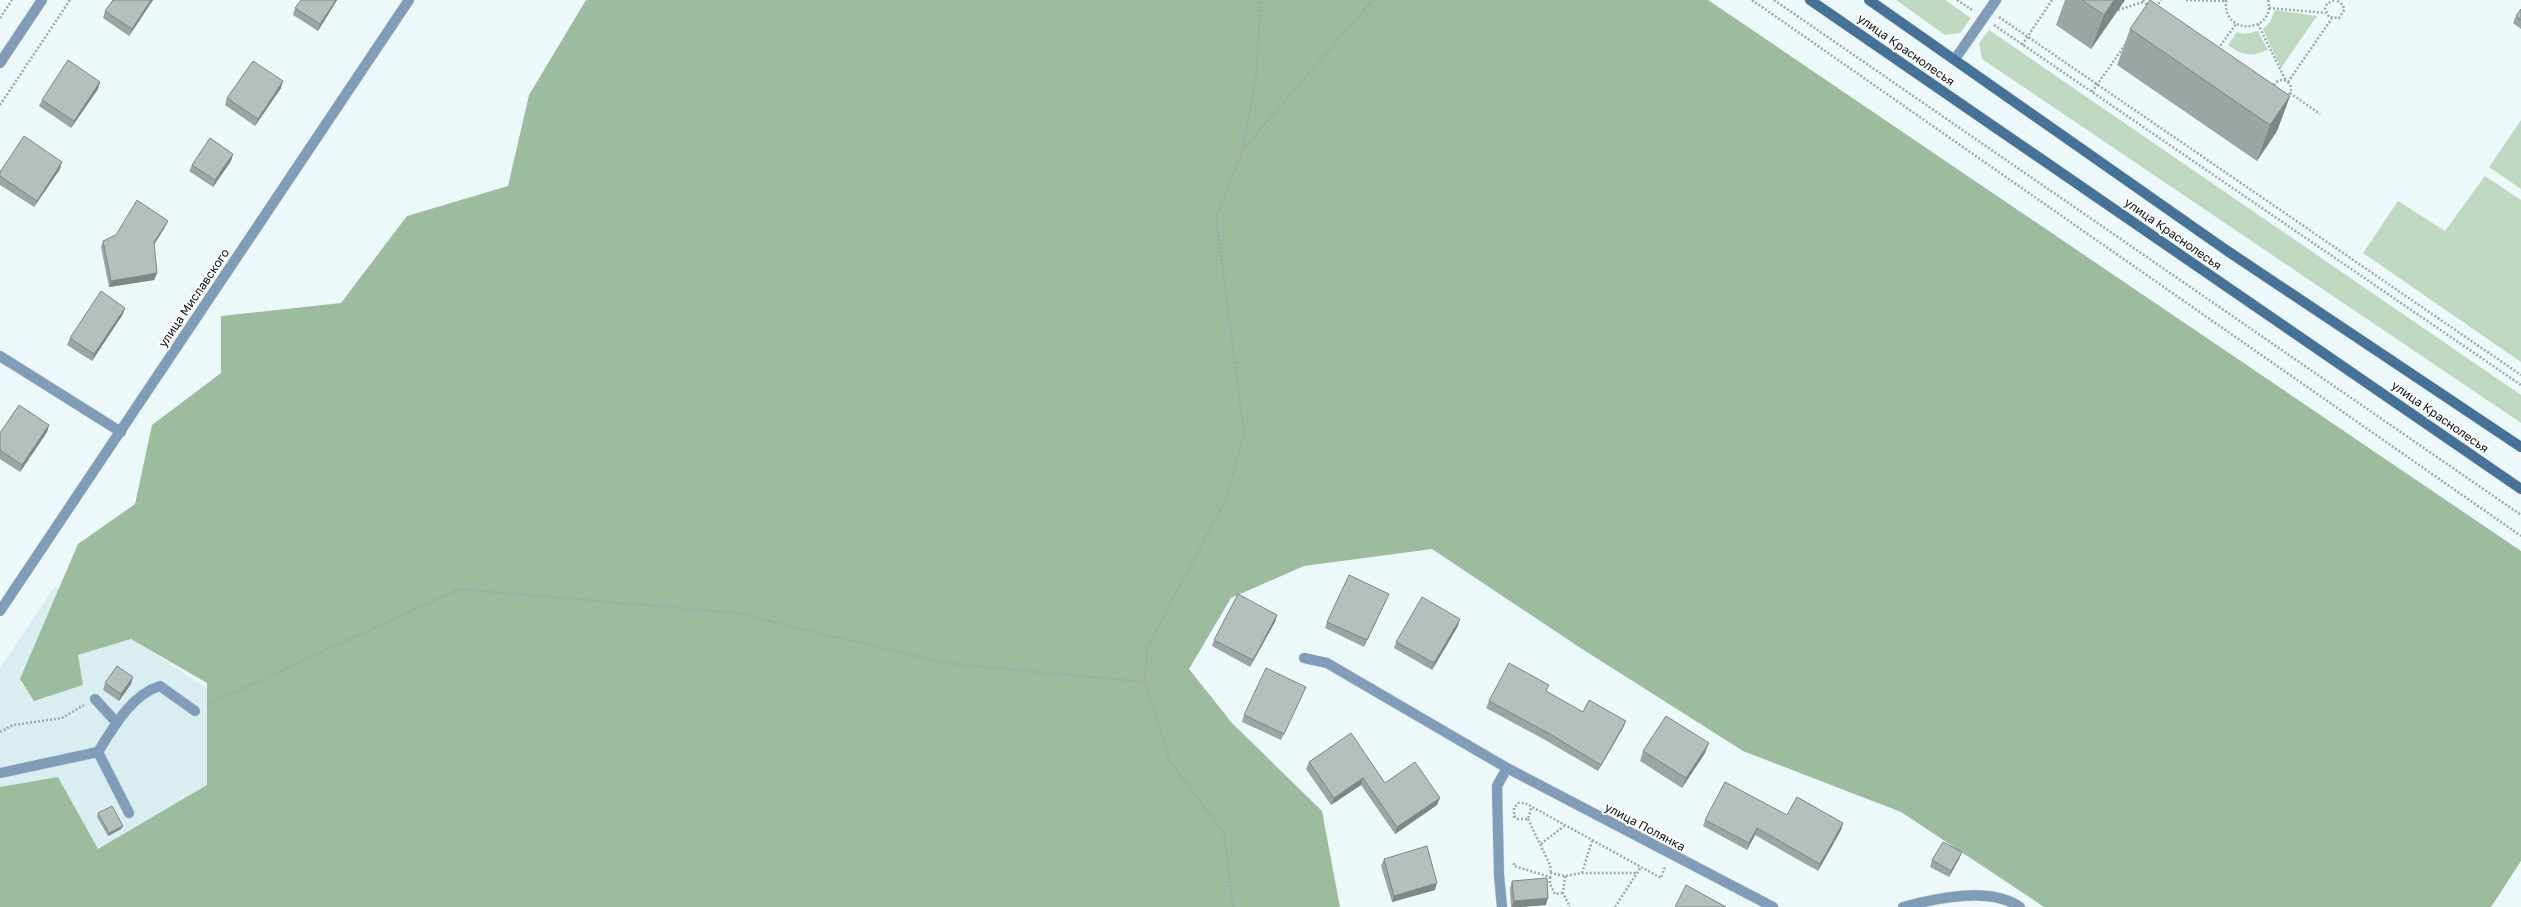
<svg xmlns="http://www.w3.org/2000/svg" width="2521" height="907" viewBox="0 0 2521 907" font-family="'Golos Text',sans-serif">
<rect width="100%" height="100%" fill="#edf8fb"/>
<!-- built -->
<path fill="#daeef2" d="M 55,586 L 317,763 L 0,907 L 0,668 Z"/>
<!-- green -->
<path fill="#bfd9c0" d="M 1896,0 L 1945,0 L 1971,18 L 1960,33 L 1945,35 Z
M 2275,10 L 2317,16 L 2281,68 L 2263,29 L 2270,22 Z
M 1989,30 L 2521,395 L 2521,423 L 1982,59 L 1979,43 Z
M 2258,31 L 2268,50 C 2251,57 2243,56 2228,45 L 2237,32 L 2244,34 Z
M 2521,120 L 2521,189 L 2489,167 Z
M 2485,176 L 2521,200 L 2521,362 L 2363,253 L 2398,201 L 2445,231 Z"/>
<!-- forest -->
<path fill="#9bbd9e" d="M 586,0 L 1708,0 L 2521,551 L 2521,861 L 2491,907 L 2044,907 L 1901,812 L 1743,751 L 1579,647 L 1432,549 L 1304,566 L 1231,598 L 1189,669 L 1232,723 L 1322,811 L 1340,907 L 0,907 L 0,787 L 58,777 L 98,849 L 207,785 L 207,683 L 131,639 L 78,655 L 83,685 L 34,701 L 20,679 L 78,544 L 135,504 L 152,425 L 221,373 L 221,316 L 341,303 L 407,216 L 508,186 L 529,95 Z"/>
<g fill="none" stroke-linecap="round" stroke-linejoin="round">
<!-- lane casing -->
<g stroke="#c9d3d6" stroke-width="11">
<path id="lane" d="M 95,699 L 117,723
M 0,773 L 98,752
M 129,813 L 98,752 C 113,728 132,694 160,686 L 195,711"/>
</g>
<!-- street casing -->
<g stroke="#c9d3d6" stroke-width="11">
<path id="street" d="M 1955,59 L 1996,0
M 0,63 L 42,0
M 0,356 L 121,432
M 0,611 L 409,0
M 1304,658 L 1327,663 L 1507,768 L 1773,907
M 1502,907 L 1499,875 L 1497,786 L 1507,768
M 1903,907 C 1936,898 1990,886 2020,907"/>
</g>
<!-- secondary casing -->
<g stroke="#c9d3d6" stroke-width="11">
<path id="secondary" d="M 1810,0 L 2521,489
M 1869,0 L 2226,250 L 2521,447"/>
</g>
<!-- path -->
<path stroke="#9fa8aa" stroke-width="2.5" stroke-dasharray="2 2" stroke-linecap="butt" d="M 1752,0 L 2521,536
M 1774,0 L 2521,515
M 1957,0 L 1972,10
M 2143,0 L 2149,7
M 2186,0 L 2226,1
M 2226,0 C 2222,38 2277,32 2268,0
M 2334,0 L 2327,4 L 2325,9 L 2329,17 L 2339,18 L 2344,10 L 2343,5 L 2336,0
M 2156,7 L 2161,0
M 2269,8 L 2326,13
M 2118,10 L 2143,2
M 1999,17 L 2521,375
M 0,18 L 12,0
M 2258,24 L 2286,81
M 1994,25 L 2521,385
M 2022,45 L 2052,0
M 2218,49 L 2236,24
M2273 89a9 9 0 1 1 18 0a9 9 0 1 1-18 0Z
M 2288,82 L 2332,18
M 2092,92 L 2127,42
M 2290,93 L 2320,114
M 0,105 L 70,0
M 1243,149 L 1373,0
M 207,705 L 459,589 L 737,613 L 944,663 L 1145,682
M 0,732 L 13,725 L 62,718 L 84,705
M 1514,816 L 1518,819 L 1528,819 L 1531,808
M 1514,818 L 1514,808 L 1518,803 L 1525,803 L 1661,878 L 1665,867
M 1528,819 L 1550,865 L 1551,873
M 1541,844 L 1564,826
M 1514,863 L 1514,866 L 1550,877 L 1551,873 L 1565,876 L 1582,873 L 1638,873
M 1582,873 L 1592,841
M 1565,876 L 1563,893 L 1570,907
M 1550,877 L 1550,884 L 1555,894 L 1563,893
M 1233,907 L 1224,833 L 1170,761 L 1145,682 L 1147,648 L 1226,499 L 1244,434 L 1216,217 L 1243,149 L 1256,76 L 1261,0
M 1615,907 L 1641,867"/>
<!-- lane -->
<use href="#lane" stroke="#7f9db9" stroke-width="10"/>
<!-- street -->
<use href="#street" stroke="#7f9db9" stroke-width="10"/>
<!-- secondary -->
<use href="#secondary" stroke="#447299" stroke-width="10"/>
</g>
<!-- wall -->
<path fill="#9ca5a3" d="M 113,0 L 153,0 L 129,36 L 103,18 L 105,11 Z
M 337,0 L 318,31 L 293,15 L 295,8 Z
M 2065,0 L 2125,0 L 2091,49 L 2056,25 Z
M 2521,9 L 2521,29 L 2513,23 L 2516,16 Z
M 2130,29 L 2290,96 L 2277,131 L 2257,161 L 2117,65 Z
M 100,82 L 98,89 L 71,128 L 39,106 L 42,100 Z
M 281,88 L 255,126 L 225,105 L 227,98 Z
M 233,154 L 231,161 L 213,187 L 189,171 L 192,165 Z
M 60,169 L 34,207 L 0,185 L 0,172 Z
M 165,227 L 154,244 L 157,273 L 154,280 L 109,287 L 101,247 L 103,241 Z
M 123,314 L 92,361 L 67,345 L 70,338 Z
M 49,425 L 47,432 L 20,472 L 0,459 L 0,433 Z
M 1386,601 L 1364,647 L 1325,628 L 1327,622 Z
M 1277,615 L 1275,622 L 1250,667 L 1212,646 L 1214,640 Z
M 1458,626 L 1432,670 L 1394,648 L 1396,642 Z
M 133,677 L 131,684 L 119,701 L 103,690 L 105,683 Z
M 1303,694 L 1281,740 L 1242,722 L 1244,715 Z
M 1489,701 L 1583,712 L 1626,721 L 1623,728 L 1598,771 L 1547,741 L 1486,708 Z
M 1643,751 L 1705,753 L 1682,788 L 1640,761 Z
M 1309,762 L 1385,783 L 1437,805 L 1395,834 L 1361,785 L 1331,805 L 1306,769 Z
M 98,813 L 121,829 L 108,836 L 97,817 Z
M 1787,815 L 1843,823 L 1841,830 L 1818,871 L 1755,835 L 1747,850 L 1703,826 L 1705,820 Z
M 1962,852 L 1959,859 L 1949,877 L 1930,867 L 1932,860 Z
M 1384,859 L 1435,890 L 1392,902 L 1381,866 Z
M 1512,881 L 1546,905 L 1520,907 L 1511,907 L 1510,888 Z"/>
<!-- shaded-wall -->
<path fill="#7f8684" d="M 151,0 L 153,0 L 129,36 L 132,29 Z
M 336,0 L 337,0 L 318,31 L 320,24 Z
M 2114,0 L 2125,0 L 2091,49 L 2104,15 Z
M 283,81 L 281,88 L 255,126 L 258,119 Z
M 100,82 L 98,89 L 71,128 L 74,121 Z
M 2290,96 L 2277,131 L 2257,161 L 2270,125 Z
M 233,154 L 231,161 L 213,187 L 215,180 Z
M 62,162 L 60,169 L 34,207 L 37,201 Z
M 168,221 L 165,227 L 152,248 L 154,242 Z
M 157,273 L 154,280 L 109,287 L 111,281 Z
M 125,308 L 123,314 L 92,361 L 94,354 Z
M 49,425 L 47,432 L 20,472 L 22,465 Z
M 1389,594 L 1386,601 L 1364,647 L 1367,640 Z
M 1277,615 L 1275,622 L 1250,667 L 1253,660 Z
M 1460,619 L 1458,626 L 1432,670 L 1434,663 Z
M 133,677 L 131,684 L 119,701 L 121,694 Z
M 1626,721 L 1623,728 L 1598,771 L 1601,765 Z
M 1709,743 L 1705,753 L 1682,788 L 1686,778 Z
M 1363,778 L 1361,785 L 1331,805 L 1334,798 Z
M 1440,798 L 1437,805 L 1395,834 L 1397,827 Z
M 1843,823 L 1841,830 L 1818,871 L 1820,864 Z
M 123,826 L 121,829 L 108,836 L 109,833 Z
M 1757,828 L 1755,835 L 1747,850 L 1749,843 Z
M 1962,852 L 1959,859 L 1949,877 L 1951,871 Z
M 1437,883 L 1435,890 L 1392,902 L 1394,896 Z
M 1548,898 L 1546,905 L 1520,907 L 1512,907 L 1514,901 Z"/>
<!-- building -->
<path fill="#b5c0bd" stroke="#7f8684" d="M 113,0 L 151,0 L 132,29 L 105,11 Z
M 301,0 L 336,0 L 320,24 L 295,8 Z
M 2082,0 L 2114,0 L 2104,15 Z
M 2150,0 L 2290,96 L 2270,125 L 2130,29 Z
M 2521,9 L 2521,20 L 2516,16 Z
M 68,60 L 100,82 L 74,121 L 42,100 Z
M 253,61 L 283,81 L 258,119 L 227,98 Z
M 24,136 L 62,162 L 37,201 L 0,176 L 0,172 Z
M 210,138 L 233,154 L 215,180 L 192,165 Z
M 137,200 L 168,221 L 154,242 L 157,273 L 111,281 L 103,241 L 116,235 Z
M 101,291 L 125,308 L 94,354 L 70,338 Z
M 19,405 L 49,425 L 22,465 L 0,450 L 0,433 Z
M 1349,575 L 1389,594 L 1367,640 L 1327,622 Z
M 1238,594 L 1277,615 L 1253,660 L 1214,640 Z
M 1422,597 L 1460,619 L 1434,663 L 1396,642 Z
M 1509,663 L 1549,685 L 1546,691 L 1583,712 L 1589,700 L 1626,721 L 1601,765 L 1550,734 L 1489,701 Z
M 117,666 L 133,677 L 121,694 L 105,683 Z
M 1266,668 L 1306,687 L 1284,734 L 1244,715 Z
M 1666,716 L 1709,743 L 1686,778 L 1643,751 Z
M 1351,733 L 1385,783 L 1415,762 L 1440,798 L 1397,827 L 1363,778 L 1334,798 L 1309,762 Z
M 1725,782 L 1787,815 L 1797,797 L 1843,823 L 1820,864 L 1757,828 L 1749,843 L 1705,820 Z
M 112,806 L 123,826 L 109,833 L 98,813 Z
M 1943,842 L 1962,852 L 1951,871 L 1932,860 Z
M 1427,846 L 1437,883 L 1394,896 L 1384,859 Z
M 1547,878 L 1548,898 L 1514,901 L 1512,881 Z
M 1686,885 L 1726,907 L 1675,907 Z"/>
<g text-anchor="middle" stroke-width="4" stroke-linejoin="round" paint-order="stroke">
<!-- street labels -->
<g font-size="12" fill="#0e1213" stroke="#fff">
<text transform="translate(1906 50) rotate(35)" y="4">улица Краснолесья</text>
<text transform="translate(2173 234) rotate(35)" y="4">улица Краснолесья</text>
<text transform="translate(194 298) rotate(-56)" y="4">улица Миславского</text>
<text transform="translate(2440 417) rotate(35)" y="4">улица Краснолесья</text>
<text transform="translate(1645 827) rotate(28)" y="4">улица Полянка</text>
</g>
</g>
</svg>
